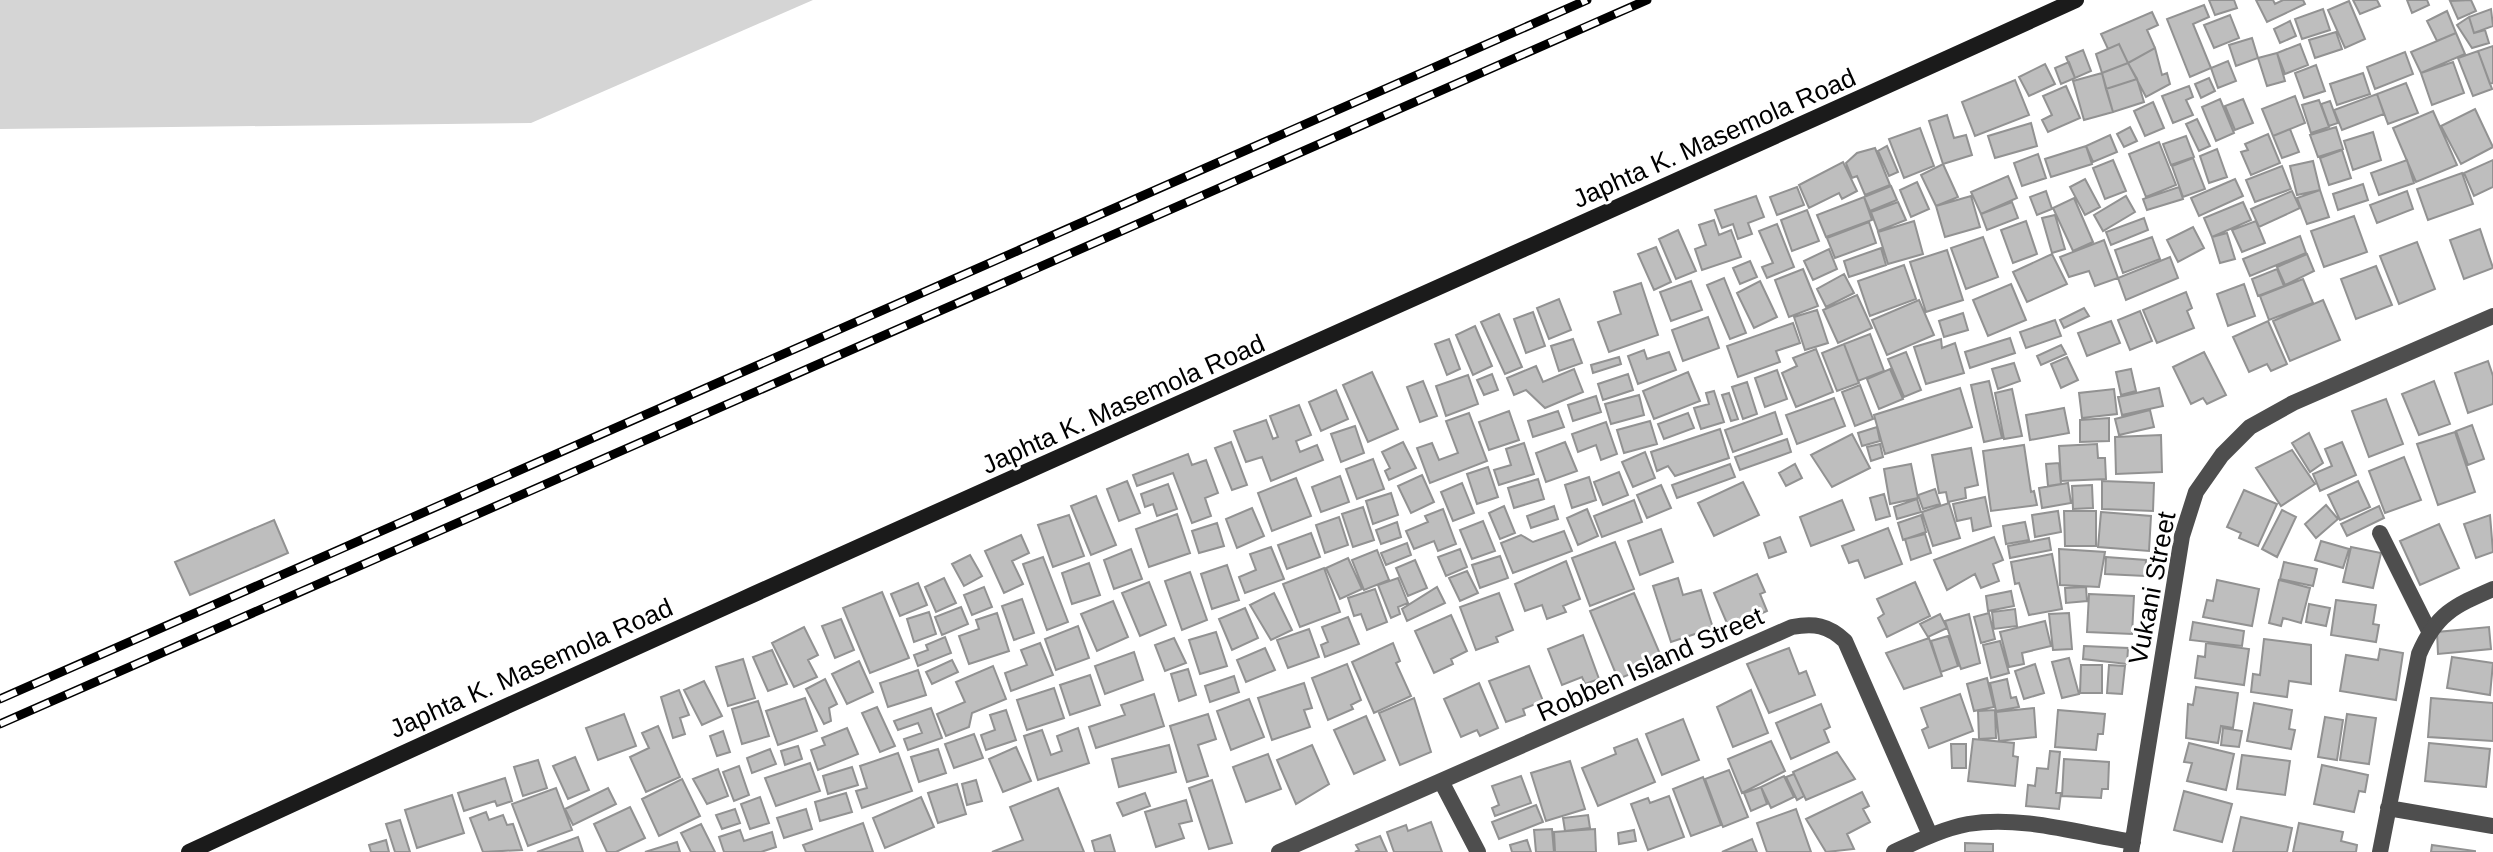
<svg xmlns="http://www.w3.org/2000/svg" width="2493" height="852" viewBox="0 0 2493 852" font-family="Arial,sans-serif">
<rect width="100%" height="100%" fill="#fff"/>
<!-- green -->
<path fill="#d5d5d5" d="M 0,0 L 813,0 L 531,123 L 0,129 Z"/>
<!-- building -->
<path fill="#bebebe" stroke="#929292" stroke-width="2" d="M 2209,0 L 2234,0 L 2237,8 L 2215,15 Z
M 2256,0 L 2273,0 L 2275,4 L 2283,0 L 2303,0 L 2305,4 L 2267,22 Z
M 2353,0 L 2377,0 L 2380,6 L 2360,14 Z
M 2407,0 L 2427,0 L 2429,5 L 2412,13 Z
M 2471,0 L 2476,11 L 2458,19 L 2450,1 Z
M 2349,1 L 2365,39 L 2345,48 L 2328,10 Z
M 2204,5 L 2209,17 L 2193,24 L 2211,68 L 2190,77 L 2167,19 Z
M 2323,9 L 2330,30 L 2302,39 L 2295,19 Z
M 2491,9 L 2493,26 L 2474,33 L 2469,17 Z
M 2447,11 L 2456,33 L 2437,41 L 2427,21 Z
M 2152,12 L 2158,25 L 2147,30 L 2155,48 L 2128,63 L 2119,44 L 2108,49 L 2101,34 Z
M 2230,15 L 2239,38 L 2214,48 L 2204,25 Z
M 2469,17 L 2474,33 L 2485,30 L 2489,43 L 2472,48 L 2457,25 Z
M 2290,21 L 2296,36 L 2280,43 L 2274,29 Z
M 2336,32 L 2342,49 L 2315,58 L 2309,40 Z
M 2456,33 L 2465,54 L 2421,73 L 2411,52 Z
M 2252,38 L 2258,58 L 2236,66 L 2229,45 Z
M 2119,44 L 2128,63 L 2102,73 L 2096,54 Z
M 2300,44 L 2308,65 L 2285,74 L 2277,53 Z
M 2493,46 L 2493,83 L 2490,84 L 2478,51 Z
M 2155,48 L 2162,75 L 2167,73 L 2170,84 L 2146,97 L 2128,63 Z
M 2083,50 L 2091,71 L 2075,78 L 2066,57 Z
M 2478,51 L 2492,89 L 2473,96 L 2458,58 Z
M 2405,52 L 2413,74 L 2375,89 L 2367,67 Z
M 2277,53 L 2285,81 L 2267,86 L 2258,58 Z
M 2228,61 L 2236,81 L 2218,88 L 2211,68 Z
M 2069,62 L 2075,78 L 2061,84 L 2055,68 Z
M 2453,62 L 2464,93 L 2432,105 L 2421,73 Z
M 2128,63 L 2137,79 L 2106,89 L 2102,73 Z
M 2045,64 L 2055,84 L 2029,96 L 2019,77 Z
M 2316,65 L 2325,91 L 2304,98 L 2295,73 Z
M 2102,73 L 2113,112 L 2084,120 L 2073,81 Z
M 2363,73 L 2370,94 L 2337,105 L 2330,84 Z
M 2209,78 L 2215,91 L 2201,98 L 2195,84 Z
M 2137,79 L 2144,102 L 2113,112 L 2106,89 Z
M 2015,80 L 2029,115 L 1975,136 L 1962,102 Z
M 2406,83 L 2418,113 L 2388,124 L 2377,94 Z
M 2066,86 L 2080,118 L 2048,132 L 2042,120 L 2052,115 L 2043,96 Z
M 2189,86 L 2193,97 L 2186,100 L 2193,115 L 2173,123 L 2162,96 Z
M 2377,94 L 2384,114 L 2342,130 L 2334,110 Z
M 2295,96 L 2305,123 L 2273,136 L 2262,109 Z
M 2220,99 L 2234,133 L 2216,141 L 2202,107 Z
M 2243,99 L 2253,123 L 2235,130 L 2225,106 Z
M 2319,100 L 2329,127 L 2311,133 L 2302,105 Z
M 2330,101 L 2338,123 L 2329,126 L 2321,104 Z
M 2153,102 L 2164,128 L 2145,136 L 2134,111 Z
M 2475,109 L 2493,147 L 2461,164 L 2441,126 Z
M 2433,111 L 2457,165 L 2416,182 L 2393,128 Z
M 1947,115 L 1954,138 L 1966,135 L 1972,155 L 1943,164 L 1929,121 Z
M 2197,119 L 2210,146 L 2199,151 L 2186,124 Z
M 2031,123 L 2037,146 L 1995,158 L 1988,136 Z
M 2130,127 L 2137,141 L 2124,147 L 2117,134 Z
M 2336,127 L 2343,149 L 2318,157 L 2310,135 Z
M 1920,128 L 1934,166 L 1904,178 L 1889,139 Z
M 2290,129 L 2299,152 L 2282,158 L 2273,136 Z
M 2373,132 L 2381,160 L 2353,170 L 2344,141 Z
M 2268,134 L 2280,163 L 2251,175 L 2241,152 L 2248,150 L 2245,144 Z
M 2110,135 L 2117,152 L 2093,162 L 2086,146 Z
M 2186,136 L 2194,157 L 2171,165 L 2163,144 Z
M 2159,142 L 2176,185 L 2146,197 L 2129,154 Z
M 1887,146 L 1898,172 L 1889,176 L 1878,151 Z
M 2086,146 L 2092,164 L 2051,177 L 2045,159 Z
M 1875,148 L 1890,185 L 1865,195 L 1857,176 L 1852,178 L 1846,163 L 1857,153 Z
M 2217,149 L 2227,177 L 2209,183 L 2200,156 Z
M 2342,150 L 2351,178 L 2329,185 L 2320,158 Z
M 2038,154 L 2046,178 L 2022,186 L 2014,163 Z
M 2193,158 L 2205,189 L 2183,197 L 2172,166 Z
M 2113,160 L 2126,191 L 2105,199 L 2093,168 Z
M 2407,160 L 2414,183 L 2379,195 L 2371,173 Z
M 2493,160 L 2493,187 L 2474,196 L 2464,173 Z
M 2313,161 L 2320,190 L 2297,195 L 2290,166 Z
M 1843,162 L 1857,191 L 1842,199 L 1839,193 L 1809,208 L 1799,185 Z
M 1943,164 L 1958,197 L 1936,206 L 1921,175 Z
M 2282,166 L 2291,189 L 2255,202 L 2246,180 Z
M 2462,173 L 2473,204 L 2428,220 L 2417,189 Z
M 2008,176 L 2017,198 L 1981,214 L 1971,192 Z
M 2085,179 L 2100,207 L 2085,215 L 2070,187 Z
M 2235,179 L 2243,196 L 2199,216 L 2191,198 Z
M 1917,182 L 1929,209 L 1911,217 L 1900,190 Z
M 2363,184 L 2368,200 L 2338,210 L 2333,194 Z
M 1891,186 L 1897,200 L 1870,211 L 1864,197 Z
M 1797,187 L 1804,205 L 1777,215 L 1770,197 Z
M 2179,187 L 2183,199 L 2147,210 L 2143,199 Z
M 2320,190 L 2329,217 L 2307,224 L 2297,198 Z
M 2046,191 L 2052,209 L 2037,215 L 2030,197 Z
M 2292,191 L 2300,208 L 2259,227 L 2251,209 Z
M 2407,191 L 2413,209 L 2377,223 L 2370,205 Z
M 1756,196 L 1764,217 L 1748,223 L 1752,234 L 1738,239 L 1733,224 L 1722,228 L 1715,210 Z
M 1971,196 L 1980,227 L 1945,237 L 1936,206 Z
M 2126,196 L 2135,212 L 2103,231 L 2094,215 Z
M 1864,197 L 1872,220 L 1826,237 L 1817,215 Z
M 2074,198 L 2093,242 L 2073,251 L 2053,208 Z
M 1898,202 L 1906,220 L 1878,231 L 1871,212 Z
M 2012,202 L 2018,218 L 1987,230 L 1981,214 Z
M 2243,202 L 2251,220 L 2212,237 L 2204,218 Z
M 1807,210 L 1819,241 L 1792,251 L 1781,220 Z
M 2055,215 L 2065,249 L 2052,253 L 2042,218 Z
M 2354,216 L 2367,252 L 2324,267 L 2311,231 Z
M 2144,218 L 2148,230 L 2111,245 L 2106,232 Z
M 1714,220 L 1719,235 L 1731,230 L 1741,257 L 1702,270 L 1695,249 L 1706,245 L 1699,225 Z
M 1914,221 L 1923,254 L 1888,264 L 1878,232 Z
M 2026,221 L 2037,254 L 2013,263 L 2001,230 Z
M 2256,221 L 2265,243 L 2242,252 L 2232,230 Z
M 1869,222 L 1876,243 L 1835,258 L 1827,238 Z
M 1777,224 L 1794,267 L 1767,278 L 1762,267 L 1773,263 L 1759,231 Z
M 2193,227 L 2204,248 L 2178,262 L 2167,240 Z
M 2480,229 L 2493,268 L 2464,279 L 2450,240 Z
M 1678,230 L 1696,271 L 1676,279 L 1659,239 Z
M 2227,233 L 2235,259 L 2220,263 L 2212,237 Z
M 2300,236 L 2306,253 L 2250,276 L 2243,259 Z
M 1983,237 L 1998,277 L 1966,289 L 1951,248 Z
M 2152,237 L 2160,259 L 2123,273 L 2115,250 Z
M 2104,240 L 2118,278 L 2095,286 L 2089,271 L 2069,277 L 2060,257 Z
M 2417,242 L 2435,289 L 2399,304 L 2380,256 Z
M 1656,247 L 1671,282 L 1654,290 L 1638,254 Z
M 1881,248 L 1886,265 L 1849,277 L 1844,261 Z
M 1829,249 L 1837,269 L 1813,280 L 1804,261 Z
M 1947,250 L 1963,300 L 1926,312 L 1910,262 Z
M 2052,254 L 2067,284 L 2027,302 L 2013,272 Z
M 2307,254 L 2314,271 L 2285,285 L 2277,267 Z
M 2170,257 L 2178,278 L 2126,300 L 2118,278 Z
M 1750,261 L 1757,277 L 1740,284 L 1733,268 Z
M 1904,265 L 1916,299 L 1870,316 L 1858,281 Z
M 2376,266 L 2392,305 L 2356,319 L 2341,279 Z
M 1803,269 L 1818,306 L 1789,317 L 1775,280 Z
M 2277,269 L 2284,286 L 2258,296 L 2252,279 Z
M 1844,274 L 1854,293 L 1826,307 L 1817,289 Z
M 1724,278 L 1746,333 L 1730,339 L 1707,285 Z
M 2303,279 L 2313,303 L 2269,320 L 2260,296 Z
M 1691,281 L 1702,310 L 1671,321 L 1660,292 Z
M 1760,281 L 1777,317 L 1754,328 L 1737,293 Z
M 1641,283 L 1658,335 L 1609,352 L 1598,322 L 1621,314 L 1614,292 Z
M 2011,284 L 2026,320 L 1988,336 L 1973,300 Z
M 2244,284 L 2255,316 L 2228,326 L 2217,294 Z
M 2186,292 L 2192,308 L 2187,311 L 2194,328 L 2157,343 L 2143,310 Z
M 1857,295 L 1872,328 L 1838,343 L 1823,310 Z
M 1559,299 L 1571,330 L 1549,339 L 1537,308 Z
M 1919,300 L 1934,335 L 1887,355 L 1872,320 Z
M 2323,300 L 2340,340 L 2290,361 L 2273,321 Z
M 2084,308 L 2089,316 L 2064,328 L 2060,320 Z
M 1817,310 L 1828,343 L 1805,350 L 1794,317 Z
M 2140,311 L 2152,341 L 2130,350 L 2118,320 Z
M 1533,312 L 1545,346 L 1526,353 L 1514,319 Z
M 1963,313 L 1968,330 L 1944,337 L 1939,321 Z
M 1499,314 L 1522,367 L 1505,374 L 1481,322 Z
M 1708,317 L 1719,348 L 1683,361 L 1672,330 Z
M 2055,320 L 2061,336 L 2026,348 L 2020,332 Z
M 2111,321 L 2120,343 L 2087,356 L 2078,333 Z
M 2268,321 L 2287,364 L 2271,371 L 2267,364 L 2249,372 L 2233,337 Z
M 1793,323 L 1800,343 L 1776,351 L 1780,362 L 1738,377 L 1727,346 Z
M 1475,326 L 1492,366 L 1473,375 L 1456,335 Z
M 1870,334 L 1884,371 L 1858,381 L 1844,344 Z
M 2010,338 L 2015,353 L 1970,368 L 1965,352 Z
M 1449,339 L 1460,369 L 1447,375 L 1435,344 Z
M 1573,339 L 1582,363 L 1559,371 L 1551,346 Z
M 1941,339 L 1942,348 L 1955,343 L 1964,373 L 1926,384 L 1914,347 Z
M 1844,344 L 1859,383 L 1837,391 L 1822,353 Z
M 2061,345 L 2066,354 L 2041,365 L 2037,356 Z
M 1816,349 L 1833,392 L 1796,407 L 1782,373 L 1797,366 L 1793,358 Z
M 1644,350 L 1647,359 L 1669,352 L 1676,370 L 1638,384 L 1628,356 Z
M 1906,352 L 1921,390 L 1904,397 L 1888,359 Z
M 2204,352 L 2226,395 L 2207,404 L 2203,398 L 2191,404 L 2173,367 Z
M 1619,357 L 1621,364 L 1593,373 L 1591,365 Z
M 2067,357 L 2078,380 L 2061,388 L 2051,364 Z
M 2488,361 L 2493,376 L 2493,404 L 2468,413 L 2455,373 Z
M 2014,363 L 2020,381 L 1998,389 L 1992,369 Z
M 1536,366 L 1543,382 L 1574,369 L 1583,392 L 1545,408 L 1526,390 L 1514,395 L 1507,378 Z
M 1890,369 L 1903,399 L 1879,409 L 1867,379 Z
M 2131,369 L 2136,391 L 2121,395 L 2116,372 Z
M 1777,370 L 1787,399 L 1765,407 L 1755,378 Z
M 1372,372 L 1398,429 L 1368,442 L 1343,385 Z
M 1688,372 L 1700,401 L 1654,419 L 1643,391 Z
M 1492,374 L 1498,390 L 1484,395 L 1477,380 Z
M 1628,374 L 1633,390 L 1603,400 L 1598,384 Z
M 1468,375 L 1478,404 L 1446,416 L 1436,386 Z
M 1423,381 L 1437,416 L 1420,422 L 1407,387 Z
M 1989,381 L 2002,438 L 1984,442 L 1971,385 Z
M 2434,381 L 2450,424 L 2419,435 L 2402,394 Z
M 1747,382 L 1757,414 L 1743,419 L 1732,387 Z
M 1860,385 L 1873,419 L 1855,426 L 1842,392 Z
M 1960,388 L 1972,427 L 1885,454 L 1874,415 Z
M 2159,388 L 2163,406 L 2122,415 L 2118,397 Z
M 2012,389 L 2022,436 L 2004,439 L 1995,393 Z
M 2114,389 L 2117,414 L 2082,418 L 2079,393 Z
M 1336,390 L 1348,419 L 1321,431 L 1309,402 Z
M 1714,391 L 1724,422 L 1701,429 L 1694,408 L 1709,404 L 1706,393 Z
M 1729,393 L 1738,419 L 1731,421 L 1722,395 Z
M 1639,395 L 1644,415 L 1611,424 L 1605,404 Z
M 1596,396 L 1601,412 L 1573,421 L 1568,405 Z
M 1834,398 L 1845,426 L 1797,444 L 1786,415 Z
M 2386,399 L 2403,444 L 2369,457 L 2352,411 Z
M 1299,405 L 1311,435 L 1296,441 L 1300,452 L 1317,445 L 1323,460 L 1271,481 L 1262,457 L 1246,462 L 1234,431 L 1266,420 L 1273,439 L 1278,437 L 1270,416 Z
M 2064,408 L 2069,433 L 2030,440 L 2026,415 Z
M 2150,410 L 2154,427 L 2119,435 L 2115,419 Z
M 1509,411 L 1519,440 L 1489,450 L 1479,422 Z
M 1558,411 L 1564,427 L 1533,437 L 1528,421 Z
M 1775,412 L 1782,434 L 1733,452 L 1725,430 Z
M 1469,413 L 1487,461 L 1430,483 L 1417,448 L 1432,443 L 1439,460 L 1458,453 L 1446,421 Z
M 1688,413 L 1694,428 L 1664,439 L 1658,424 Z
M 2109,418 L 2109,441 L 2080,442 L 2080,420 Z
M 1650,421 L 1657,444 L 1624,453 L 1617,430 Z
M 1606,422 L 1617,454 L 1601,460 L 1596,445 L 1578,452 L 1572,434 Z
M 2472,425 L 2484,459 L 2468,465 L 2456,431 Z
M 1355,426 L 1364,453 L 1341,462 L 1331,434 Z
M 1877,427 L 1880,441 L 1862,446 L 1858,433 Z
M 1720,429 L 1729,458 L 1675,476 L 1668,466 L 1657,471 L 1651,452 Z
M 2455,432 L 2475,492 L 2438,505 L 2417,444 Z
M 2309,433 L 2323,463 L 2310,472 L 2292,443 Z
M 1852,434 L 1870,468 L 1832,487 L 1811,455 Z
M 2161,435 L 2162,472 L 2116,474 L 2115,437 Z
M 1787,439 L 1791,452 L 1740,470 L 1735,457 Z
M 1231,442 L 1247,485 L 1232,490 L 1215,448 Z
M 1403,442 L 1416,468 L 1389,480 L 1385,471 L 1390,468 L 1382,452 Z
M 1565,442 L 1577,471 L 1546,482 L 1536,453 Z
M 2342,442 L 2356,475 L 2320,491 L 2313,474 L 2332,466 L 2325,449 Z
M 1524,443 L 1534,474 L 1499,485 L 1494,470 L 1511,465 L 1506,449 Z
M 1880,444 L 1883,457 L 1871,461 L 1867,447 Z
M 2097,444 L 2098,458 L 2105,458 L 2106,479 L 2061,481 L 2059,446 Z
M 2024,445 L 2031,492 L 2034,491 L 2037,505 L 1991,511 L 1983,451 Z
M 1971,448 L 1978,485 L 1965,488 L 1966,498 L 1948,502 L 1946,492 L 1939,493 L 1932,455 Z
M 2292,450 L 2315,484 L 2281,506 L 2256,468 Z
M 1645,452 L 1655,478 L 1633,487 L 1622,462 Z
M 1188,454 L 1192,465 L 1206,460 L 1218,493 L 1205,498 L 1211,516 L 1192,523 L 1173,473 L 1137,486 L 1133,475 Z
M 2404,457 L 2421,500 L 2385,513 L 2369,471 Z
M 1373,459 L 1384,489 L 1357,499 L 1346,469 Z
M 2059,463 L 2061,484 L 2048,486 L 2046,464 Z
M 1730,464 L 1735,477 L 1677,498 L 1672,485 Z
M 1795,464 L 1802,478 L 1786,486 L 1779,473 Z
M 1911,464 L 1918,498 L 1890,504 L 1884,469 Z
M 1488,467 L 1498,497 L 1477,504 L 1467,474 Z
M 1619,472 L 1628,495 L 1603,505 L 1594,482 Z
M 1422,475 L 1434,502 L 1411,513 L 1398,486 Z
M 1340,476 L 1349,502 L 1321,512 L 1312,487 Z
M 1589,477 L 1596,500 L 1572,508 L 1565,485 Z
M 1296,478 L 1311,516 L 1272,531 L 1258,493 Z
M 1538,479 L 1544,499 L 1514,508 L 1508,488 Z
M 1127,481 L 1140,513 L 1119,521 L 1107,489 Z
M 2102,481 L 2154,483 L 2153,511 L 2102,509 Z
M 2358,481 L 2370,507 L 2340,520 L 2328,495 Z
M 1743,482 L 1759,515 L 1714,536 L 1698,503 Z
M 1462,483 L 1474,513 L 1453,521 L 1441,492 Z
M 2068,483 L 2071,503 L 2042,508 L 2039,488 Z
M 1168,484 L 1177,509 L 1157,516 L 1153,504 L 1145,507 L 1141,494 Z
M 1661,485 L 1671,508 L 1647,518 L 1637,495 Z
M 2092,485 L 2093,508 L 2073,509 L 2072,486 Z
M 1935,489 L 1940,504 L 1923,509 L 1918,495 Z
M 2244,490 L 2277,504 L 2258,546 L 2239,538 L 2241,533 L 2227,527 Z
M 1391,493 L 1398,515 L 1373,524 L 1366,501 Z
M 1884,494 L 1890,516 L 1876,520 L 1870,498 Z
M 1096,496 L 1116,545 L 1091,555 L 1071,506 Z
M 1985,497 L 1991,526 L 1973,531 L 1971,518 L 1957,521 L 1953,504 Z
M 1917,499 L 1921,512 L 1897,519 L 1894,507 Z
M 1634,500 L 1642,522 L 1602,537 L 1594,516 Z
M 1842,500 L 1854,530 L 1811,546 L 1800,517 Z
M 1949,503 L 1960,538 L 1933,546 L 1922,512 Z
M 2326,505 L 2338,519 L 2316,538 L 2305,524 Z
M 1504,506 L 1515,533 L 1500,539 L 1489,513 Z
M 1554,506 L 1558,519 L 1531,528 L 1527,516 Z
M 2379,506 L 2384,518 L 2347,536 L 2341,524 Z
M 1363,507 L 1374,540 L 1353,547 L 1342,514 Z
M 1252,508 L 1264,536 L 1237,548 L 1226,519 Z
M 1443,509 L 1456,544 L 1438,551 L 1434,541 L 1414,549 L 1406,531 L 1428,522 L 1425,516 Z
M 1587,509 L 1598,536 L 1578,545 L 1567,518 Z
M 2282,510 L 2296,517 L 2277,557 L 2262,549 Z
M 2058,511 L 2061,532 L 2035,537 L 2032,515 Z
M 2064,511 L 2096,511 L 2096,546 L 2065,546 Z
M 2101,512 L 2151,516 L 2149,551 L 2098,547 Z
M 1177,514 L 1190,553 L 1149,567 L 1136,529 Z
M 1069,515 L 1084,556 L 1053,567 L 1038,525 Z
M 1921,515 L 1926,532 L 1903,540 L 1898,523 Z
M 2490,515 L 2493,552 L 2476,558 L 2464,524 Z
M 1339,517 L 1348,545 L 1325,553 L 1316,525 Z
M 274,520 L 288,553 L 190,595 L 175,562 Z
M 1483,521 L 1495,551 L 1472,559 L 1460,530 Z
M 1397,522 L 1401,537 L 1381,544 L 1376,530 Z
M 2025,522 L 2029,540 L 2006,544 L 2003,526 Z
M 1217,523 L 1224,546 L 1199,553 L 1192,531 Z
M 2439,524 L 2459,568 L 2420,585 L 2400,541 Z
M 1888,528 L 1902,564 L 1865,578 L 1858,560 L 1849,563 L 1842,546 Z
M 1661,529 L 1673,562 L 1640,575 L 1628,541 Z
M 1564,531 L 1572,551 L 1513,573 L 1501,543 L 1521,535 L 1533,542 Z
M 1311,533 L 1320,557 L 1287,569 L 1278,545 Z
M 1925,534 L 1931,553 L 1911,560 L 1905,539 Z
M 1021,535 L 1029,553 L 1012,561 L 1023,584 L 1004,593 L 985,551 Z
M 1780,537 L 1786,552 L 1769,558 L 1764,543 Z
M 1994,537 L 2003,560 L 1993,564 L 1999,581 L 1981,588 L 1975,574 L 1947,590 L 1934,560 Z
M 2049,538 L 2051,550 L 2010,558 L 2008,546 Z
M 2321,541 L 2349,549 L 2343,568 L 2315,560 Z
M 1615,542 L 1634,589 L 1590,606 L 1572,558 Z
M 1407,543 L 1411,555 L 1386,565 L 1381,553 Z
M 1271,547 L 1284,579 L 1245,593 L 1239,577 L 1256,570 L 1250,554 Z
M 2351,547 L 2381,553 L 2373,588 L 2343,582 Z
M 1131,549 L 1142,579 L 1114,589 L 1104,560 Z
M 1460,549 L 1467,567 L 1446,576 L 1438,557 Z
M 2059,549 L 2105,552 L 2099,587 L 2060,585 Z
M 1377,550 L 1389,580 L 1364,590 L 1352,560 Z
M 2052,554 L 2062,609 L 2029,615 L 2019,583 L 2015,584 L 2011,562 Z
M 970,555 L 982,576 L 964,586 L 952,564 Z
M 1500,556 L 1508,578 L 1480,588 L 1472,565 Z
M 1043,557 L 1068,622 L 1047,630 L 1023,564 Z
M 2106,557 L 2146,560 L 2145,576 L 2105,574 Z
M 1348,558 L 1362,589 L 1340,599 L 1326,568 Z
M 1415,560 L 1427,588 L 1408,596 L 1396,568 Z
M 1566,561 L 1580,599 L 1563,606 L 1566,612 L 1547,619 L 1542,605 L 1525,611 L 1515,584 Z
M 2284,562 L 2317,569 L 2313,586 L 2280,579 Z
M 1089,563 L 1100,595 L 1072,604 L 1062,573 Z
M 1227,565 L 1239,600 L 1212,609 L 1201,574 Z
M 1324,568 L 1340,612 L 1300,627 L 1283,584 Z
M 1467,571 L 1478,593 L 1460,601 L 1449,578 Z
M 1190,572 L 1207,620 L 1182,630 L 1165,581 Z
M 1757,574 L 1765,592 L 1760,594 L 1767,611 L 1729,628 L 1714,593 Z
M 944,578 L 956,603 L 936,612 L 925,587 Z
M 1398,578 L 1408,603 L 1398,607 L 1400,614 L 1391,618 L 1378,585 Z
M 1678,578 L 1683,595 L 1701,590 L 1713,628 L 1671,642 L 1653,586 Z
M 2217,580 L 2259,589 L 2252,626 L 2203,617 L 2207,600 L 2213,601 Z
M 2279,580 L 2310,588 L 2301,623 L 2283,618 L 2281,626 L 2269,623 Z
M 1149,582 L 1166,625 L 1140,636 L 1122,593 Z
M 1915,582 L 1930,616 L 1887,637 L 1878,618 L 1884,614 L 1877,599 Z
M 918,583 L 927,605 L 900,616 L 891,594 Z
M 984,587 L 992,607 L 972,615 L 964,595 Z
M 1437,587 L 1445,603 L 1407,621 L 1402,609 Z
M 2086,587 L 2087,601 L 2066,603 L 2065,588 Z
M 1375,589 L 1387,622 L 1367,630 L 1361,614 L 1354,616 L 1348,598 Z
M 2011,591 L 2014,606 L 1988,611 L 1986,596 Z
M 882,592 L 909,658 L 870,673 L 843,608 Z
M 1274,593 L 1292,630 L 1271,640 L 1250,605 Z
M 1499,593 L 1513,630 L 1496,637 L 1498,642 L 1476,650 L 1460,607 Z
M 1634,593 L 1663,661 L 1618,679 L 1590,611 Z
M 2089,594 L 2134,596 L 2132,634 L 2087,632 Z
M 1022,599 L 1034,633 L 1014,640 L 1002,606 Z
M 2336,600 L 2376,605 L 2373,624 L 2379,625 L 2376,642 L 2331,635 Z
M 1113,601 L 1128,637 L 1097,651 L 1081,614 Z
M 2309,604 L 2330,608 L 2326,626 L 2306,622 Z
M 961,607 L 968,624 L 942,635 L 935,617 Z
M 1245,608 L 1258,638 L 1232,650 L 1219,619 Z
M 2015,609 L 2017,626 L 1994,629 L 1992,612 Z
M 929,612 L 936,634 L 914,642 L 907,619 Z
M 997,613 L 1009,651 L 969,664 L 959,636 L 979,629 L 976,620 Z
M 1989,613 L 1995,639 L 1981,643 L 1974,617 Z
M 2069,613 L 2072,649 L 2053,650 L 2049,614 Z
M 1940,614 L 1947,628 L 1928,637 L 1920,624 Z
M 1969,614 L 1980,663 L 1961,669 L 1945,621 Z
M 1451,615 L 1467,651 L 1451,659 L 1453,664 L 1434,673 L 1415,631 Z
M 1348,617 L 1359,644 L 1325,657 L 1321,645 L 1328,642 L 1322,627 Z
M 841,619 L 854,650 L 835,658 L 822,626 Z
M 2045,621 L 2051,646 L 2022,653 L 2024,664 L 2009,667 L 2000,632 Z
M 2193,622 L 2244,631 L 2242,646 L 2190,640 Z
M 1078,626 L 1089,658 L 1056,670 L 1045,639 Z
M 804,627 L 818,655 L 808,660 L 817,677 L 794,687 L 772,643 Z
M 2489,627 L 2491,649 L 2438,654 L 2437,632 Z
M 1309,629 L 1319,657 L 1288,668 L 1277,640 Z
M 1216,632 L 1227,666 L 1200,674 L 1189,640 Z
M 1583,635 L 1599,679 L 1585,684 L 1582,677 L 1562,685 L 1548,649 Z
M 1948,636 L 1958,666 L 1941,672 L 1931,641 Z
M 945,637 L 951,653 L 918,666 L 914,655 L 928,650 L 926,645 Z
M 1174,638 L 1186,663 L 1165,671 L 1155,645 Z
M 1929,638 L 1942,676 L 1904,689 L 1886,653 Z
M 2264,639 L 2311,645 L 2311,684 L 2289,681 L 2287,697 L 2251,692 L 2253,674 L 2260,675 Z
M 2000,641 L 2009,673 L 1991,678 L 1983,645 Z
M 1040,643 L 1053,675 L 1011,691 L 1005,673 L 1027,665 L 1021,650 Z
M 1393,643 L 1400,661 L 1396,663 L 1411,696 L 1374,713 L 1352,662 Z
M 2206,643 L 2249,649 L 2244,685 L 2195,678 L 2198,656 L 2205,657 Z
M 2084,646 L 2128,648 L 2127,664 L 2083,659 Z
M 1265,648 L 1275,670 L 1246,682 L 1237,660 Z
M 1789,648 L 1799,674 L 1806,671 L 1815,695 L 1769,713 L 1747,664 Z
M 2380,649 L 2403,653 L 2396,700 L 2340,691 L 2346,655 L 2378,660 Z
M 772,650 L 787,684 L 768,691 L 753,657 Z
M 1134,652 L 1143,680 L 1105,694 L 1095,666 Z
M 2452,657 L 2493,663 L 2490,695 L 2447,688 Z
M 2069,658 L 2079,694 L 2062,698 L 2052,662 Z
M 743,659 L 755,698 L 728,706 L 716,667 Z
M 952,660 L 958,672 L 932,684 L 926,672 Z
M 859,661 L 873,692 L 847,704 L 832,674 Z
M 1347,664 L 1361,700 L 1351,705 L 1353,709 L 1328,720 L 1312,678 Z
M 2035,664 L 2044,693 L 2024,699 L 2015,671 Z
M 2081,665 L 2102,665 L 2102,693 L 2080,693 Z
M 2109,665 L 2125,666 L 2122,694 L 2107,693 Z
M 993,666 L 1006,699 L 972,713 L 969,727 L 946,736 L 937,714 L 965,702 L 956,682 Z
M 1529,666 L 1543,701 L 1523,709 L 1525,715 L 1506,722 L 1489,681 Z
M 1188,669 L 1196,695 L 1179,701 L 1171,674 Z
M 918,670 L 926,695 L 888,707 L 880,683 Z
M 1090,675 L 1100,705 L 1070,715 L 1060,685 Z
M 1234,676 L 1239,692 L 1210,702 L 1205,686 Z
M 1987,678 L 1994,707 L 1974,711 L 1967,684 Z
M 825,679 L 837,704 L 829,708 L 831,721 L 824,724 L 806,689 Z
M 2007,679 L 2011,698 L 2016,697 L 2019,707 L 1996,711 L 1990,683 Z
M 704,681 L 722,716 L 702,725 L 684,690 Z
M 1304,683 L 1312,708 L 1304,710 L 1310,727 L 1272,740 L 1258,698 Z
M 1479,683 L 1498,728 L 1480,736 L 1477,730 L 1461,737 L 1444,699 Z
M 2196,687 L 2238,693 L 2233,728 L 2221,726 L 2218,743 L 2186,738 L 2188,704 L 2193,705 Z
M 1054,688 L 1064,718 L 1027,730 L 1017,700 Z
M 679,690 L 689,715 L 680,718 L 685,734 L 673,738 L 661,697 Z
M 1751,690 L 1768,733 L 1733,747 L 1717,707 Z
M 1154,694 L 1164,726 L 1096,748 L 1089,727 L 1125,715 L 1121,705 Z
M 1960,694 L 1973,731 L 1929,748 L 1922,730 L 1928,727 L 1921,708 Z
M 805,698 L 817,731 L 778,745 L 766,711 Z
M 1414,698 L 1431,752 L 1400,765 L 1379,713 Z
M 2431,698 L 2493,703 L 2493,741 L 2428,737 Z
M 1249,699 L 1264,737 L 1231,750 L 1217,711 Z
M 758,701 L 769,736 L 742,744 L 732,709 Z
M 2254,703 L 2292,710 L 2289,729 L 2295,730 L 2291,749 L 2247,741 Z
M 1821,704 L 1830,727 L 1824,730 L 1829,742 L 1791,759 L 1776,723 Z
M 877,707 L 895,746 L 880,752 L 862,713 Z
M 931,708 L 942,738 L 908,750 L 904,739 L 922,733 L 918,723 L 898,730 L 894,721 Z
M 2034,708 L 2036,737 L 1999,741 L 1996,712 Z
M 1006,710 L 1016,740 L 986,750 L 981,735 L 995,730 L 990,715 Z
M 1995,710 L 1996,738 L 1979,739 L 1978,711 Z
M 2058,710 L 2105,714 L 2103,734 L 2098,734 L 2096,750 L 2055,747 Z
M 624,714 L 636,746 L 598,760 L 586,728 Z
M 1208,714 L 1216,739 L 1198,745 L 1208,776 L 1187,782 L 1170,726 Z
M 2347,714 L 2376,718 L 2369,764 L 2340,760 Z
M 1366,716 L 1385,760 L 1354,774 L 1334,730 Z
M 2325,717 L 2343,720 L 2337,760 L 2318,757 Z
M 1683,719 L 1699,760 L 1662,775 L 1646,734 Z
M 658,726 L 680,777 L 646,792 L 630,757 L 649,748 L 642,733 Z
M 847,728 L 858,754 L 818,770 L 811,750 L 825,745 L 822,738 Z
M 1078,728 L 1089,763 L 1038,780 L 1024,736 L 1042,730 L 1051,755 L 1062,751 L 1057,736 Z
M 2223,728 L 2242,731 L 2239,747 L 2221,745 Z
M 723,731 L 730,752 L 717,756 L 710,736 Z
M 974,734 L 983,758 L 954,768 L 945,744 Z
M 1637,739 L 1655,782 L 1598,806 L 1582,768 L 1616,754 L 1614,748 Z
M 1973,739 L 2014,743 L 2013,756 L 2018,757 L 2015,786 L 1968,781 Z
M 1771,741 L 1785,771 L 1742,793 L 1728,759 Z
M 2189,743 L 2234,754 L 2226,790 L 2187,781 L 2192,763 L 2184,762 Z
M 2429,743 L 2490,749 L 2486,787 L 2425,781 Z
M 1951,744 L 1966,744 L 1966,768 L 1952,768 Z
M 1169,745 L 1176,772 L 1119,787 L 1112,759 Z
M 1312,745 L 1329,784 L 1296,804 L 1277,760 Z
M 798,746 L 802,759 L 785,765 L 781,751 Z
M 1016,747 L 1031,781 L 1003,792 L 989,759 Z
M 770,749 L 776,764 L 752,773 L 747,758 Z
M 938,749 L 946,773 L 919,782 L 911,757 Z
M 2050,751 L 2060,752 L 2056,793 L 2061,793 L 2059,809 L 2026,806 L 2028,785 L 2035,786 L 2037,768 L 2048,769 Z
M 1837,752 L 1855,779 L 1806,800 L 1793,772 Z
M 898,753 L 912,791 L 862,808 L 856,791 L 867,788 L 860,766 Z
M 1268,754 L 1281,789 L 1246,802 L 1233,767 Z
M 2242,755 L 2290,761 L 2285,795 L 2237,789 Z
M 575,757 L 589,790 L 568,799 L 553,766 Z
M 2064,759 L 2109,762 L 2108,789 L 2102,789 L 2101,798 L 2062,796 Z
M 538,760 L 547,788 L 523,796 L 514,767 Z
M 1570,761 L 1585,809 L 1546,821 L 1531,773 Z
M 810,763 L 820,791 L 776,806 L 765,778 Z
M 2322,765 L 2368,775 L 2365,792 L 2359,791 L 2354,812 L 2314,804 Z
M 739,766 L 749,795 L 734,801 L 723,772 Z
M 852,767 L 858,785 L 828,794 L 823,776 Z
M 718,769 L 728,796 L 707,804 L 693,779 Z
M 1729,770 L 1748,817 L 1723,827 L 1705,779 Z
M 1794,774 L 1804,796 L 1797,800 L 1786,777 Z
M 1521,776 L 1531,803 L 1495,816 L 1492,808 L 1499,805 L 1492,786 Z
M 1784,776 L 1794,797 L 1771,808 L 1761,787 Z
M 1703,777 L 1721,825 L 1691,836 L 1673,789 Z
M 505,778 L 512,801 L 497,806 L 495,801 L 464,811 L 458,793 Z
M 682,779 L 700,816 L 659,836 L 642,799 Z
M 976,780 L 982,801 L 967,805 L 962,784 Z
M 1212,780 L 1232,843 L 1209,849 L 1189,788 Z
M 957,784 L 966,814 L 938,823 L 928,793 Z
M 1761,787 L 1767,804 L 1751,811 L 1744,793 Z
M 556,788 L 572,830 L 528,846 L 512,804 Z
M 608,788 L 616,804 L 573,825 L 565,809 Z
M 1058,788 L 1084,852 L 992,852 L 1023,840 L 1010,807 Z
M 2184,791 L 2232,804 L 2222,842 L 2174,830 Z
M 1862,792 L 1869,806 L 1863,809 L 1870,822 L 1847,834 L 1854,849 L 1826,852 L 1806,819 Z
M 846,793 L 852,812 L 820,821 L 815,802 Z
M 1145,793 L 1150,806 L 1123,816 L 1117,803 Z
M 452,795 L 464,833 L 417,848 L 405,810 Z
M 1669,796 L 1684,837 L 1648,850 L 1631,804 L 1648,798 L 1650,803 Z
M 760,797 L 769,823 L 750,829 L 741,804 Z
M 921,797 L 934,827 L 885,848 L 873,818 Z
M 1186,800 L 1192,821 L 1179,824 L 1184,838 L 1156,847 L 1145,812 Z
M 1536,805 L 1543,822 L 1499,839 L 1492,822 Z
M 630,807 L 645,838 L 616,852 L 607,852 L 594,824 Z
M 735,809 L 740,823 L 722,829 L 716,815 Z
M 806,809 L 812,829 L 784,838 L 777,818 Z
M 1796,809 L 1811,852 L 1767,852 L 1757,823 Z
M 486,812 L 489,820 L 503,815 L 507,825 L 513,824 L 522,850 L 483,852 L 470,818 Z
M 1588,815 L 1590,828 L 1565,831 L 1563,818 Z
M 2241,817 L 2292,828 L 2287,852 L 2233,852 Z
M 400,820 L 410,852 L 395,852 L 386,824 Z
M 1431,822 L 1442,852 L 1394,852 L 1387,832 L 1406,825 L 1408,831 Z
M 863,823 L 873,852 L 806,852 L 803,845 Z
M 2299,823 L 2343,832 L 2341,841 L 2357,845 L 2356,852 L 2293,852 Z
M 701,824 L 715,852 L 691,852 L 681,833 Z
M 1552,829 L 1554,852 L 1536,852 L 1534,830 Z
M 1595,829 L 1596,852 L 1555,852 L 1554,832 Z
M 740,830 L 744,841 L 772,832 L 776,847 L 761,852 L 724,852 L 719,837 Z
M 1634,830 L 1636,841 L 1619,844 L 1618,833 Z
M 1110,835 L 1115,852 L 1095,852 L 1092,841 Z
M 1380,836 L 1387,852 L 1355,852 L 1359,850 L 1356,845 Z
M 578,837 L 583,852 L 537,852 Z
M 1752,839 L 1757,852 L 1722,852 Z
M 386,840 L 389,852 L 371,852 L 369,845 Z
M 1527,840 L 1531,852 L 1512,852 L 1510,845 Z
M 677,842 L 680,852 L 645,852 Z
M 1965,843 L 1993,844 L 1993,852 L 1965,852 Z
M 2432,845 L 2475,851 L 2475,852 L 2431,852 Z"/>
<g fill="none" stroke-linecap="round" stroke-linejoin="round">
<!-- service -->
<path stroke="#4e4e4e" stroke-width="16" d="M 2380,533 L 2429,631"/>
<!-- minor -->
<path stroke="#4e4e4e" stroke-width="16" d="M 1441,781 L 1478,852
M 2388,808 L 2493,826
M 1279,852 L 1792,627 C 1814,623 1828,625 1845,641 L 1930,835
M 1894,852 C 1918,841 1942,829 1968,824 C 2021,815 2081,834 2133,842
M 2131,852 L 2182,536 L 2196,492 L 2222,455 L 2250,427 L 2293,403 L 2493,316
M 2380,852 L 2419,654 C 2436,614 2454,606 2493,589"/>
<!-- secondary -->
<path stroke="#1b1b1b" stroke-width="16" d="M 189,852 C 815,562 1448,286 2076,0"/>
<!-- rail casing -->
<g stroke="#000" stroke-width="9">
<path id="rail" d="M 0,699 L 1587,0
M 0,724 L 1647,0"/>
</g>
<!-- rail -->
<use href="#rail" stroke="#fff" stroke-width="6" stroke-dasharray="18" stroke-linecap="butt"/>
</g>
<g text-anchor="middle" stroke-width="6" stroke-linejoin="round" paint-order="stroke">
<!-- street labels -->
<g font-size="26" fill="#000" stroke="#fff">
<text transform="translate(1714 138) rotate(-24)" y="9">Japhta K. Masemola Road</text>
<text transform="translate(1123 404) rotate(-24)" y="9">Japhta K. Masemola Road</text>
<text transform="translate(2152 588) rotate(-79)" y="9">Vukani Street</text>
<text transform="translate(1650 664) rotate(-24)" y="9">Robben Island Street</text>
<text transform="translate(531 668) rotate(-24)" y="9">Japhta K. Masemola Road</text>
</g>
</g>
</svg>
